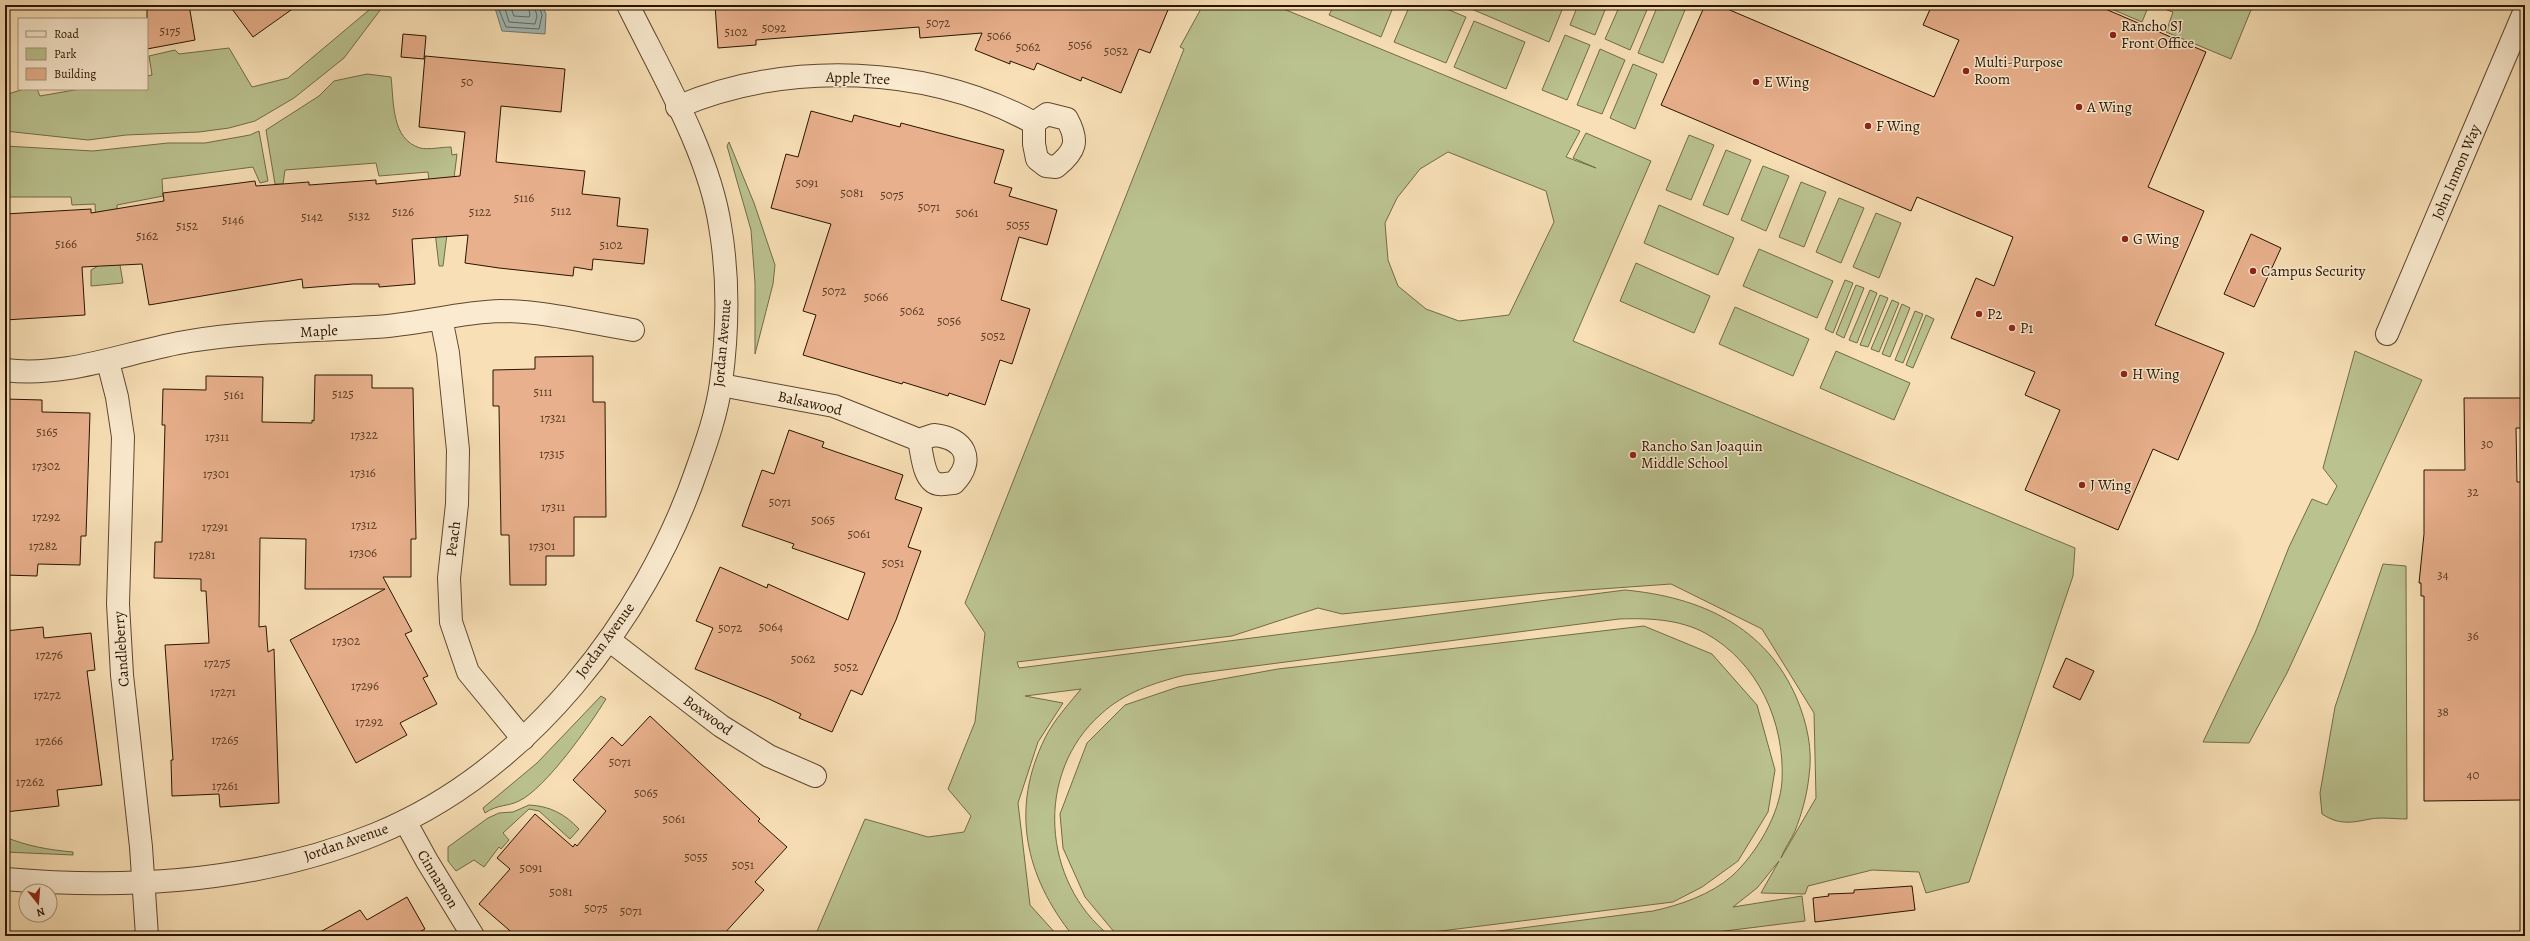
<svg xmlns="http://www.w3.org/2000/svg" width="2530" height="941" viewBox="0 0 2530 941" font-family="Alegreya,serif">
<rect width="100%" height="100%" fill="#f8dfb5"/>
<filter id="stains"><feTurbulence type="fractalNoise" baseFrequency=".005" numOctaves="4"/><feColorMatrix values="0 0 0 0 .2 0 0 0 0 .09 0 0 0 0 .02 0 0 0 .5 -.17"/></filter>
<radialGradient id="worn" r=".72"><stop offset=".6" stop-color="#630" stop-opacity="0"/><stop offset="1" stop-color="#630" stop-opacity=".3"/></radialGradient>
<!-- green -->
<path fill="#bac28f" stroke="#726b48" fill-rule="evenodd" d="M 375,5 L 384,5 L 344,58 L 294,98 L 255,121 L 229,128 L 199,132 L 126,135 L 88,140 L 5,131 L 5,95 L 24,89 L 37,89 L 40,96 L 80,89 L 147,89 L 147,76 L 152,75 L 149,56 L 175,50 L 179,54 L 229,48 L 252,87 L 288,78 Z
M 1203,5 L 1274,5 L 1580,131 L 1566,157 L 1596,168 L 1573,158 L 1586,133 L 1651,161 L 1573,341 L 2075,548 L 2073,576 L 1969,882 L 1926,893 L 1919,872 L 1872,870 L 1808,886 L 1805,894 L 1761,893 L 1779,861 L 1757,888 L 1733,907 L 1802,896 L 1805,921 L 1685,936 L 1460,936 L 1653,911 C 1680,905 1710,895 1732,876 C 1756,854 1780,814 1782,781 C 1785,722 1758,662 1705,633 C 1679,619 1648,618 1619,619 L 1185,675 C 1154,683 1125,692 1101,714 C 1034,773 1042,882 1110,936 L 1073,936 C 1025,876 1010,809 1045,738 C 1054,720 1068,705 1081,689 L 1025,696 L 1063,703 L 1038,742 L 1018,803 L 1030,905 L 1058,936 L 815,936 L 865,819 L 928,837 L 964,832 L 971,816 L 948,789 L 975,722 L 985,633 L 965,603 L 1184,49 L 1180,47 ZM 1448,152 L 1546,191 L 1554,222 L 1509,315 L 1459,321 L 1426,309 L 1398,286 L 1388,260 L 1385,223 L 1397,198 L 1420,169 ZM 1671,584 L 1762,629 L 1814,713 L 1816,798 L 1781,858 C 1784,849 1791,840 1795,831 C 1802,813 1807,795 1809,776 C 1813,750 1807,723 1797,699 C 1766,626 1700,597 1625,590 L 1019,668 L 1017,662 L 1232,636 L 1318,608 L 1342,614 L 1544,593 Z
M 1334,5 L 1394,5 L 1381,37 L 1329,15 Z
M 1410,5 L 1437,5 L 1466,17 L 1446,63 L 1394,42 Z
M 1462,5 L 1564,5 L 1549,42 Z
M 1578,5 L 1607,5 L 1595,35 L 1570,25 Z
M 1620,5 L 1649,5 L 1630,50 L 1605,39 Z
M 1658,5 L 1672,5 L 1685,10 L 1663,63 L 1638,53 Z
M 2108,5 L 2149,5 L 2142,22 L 2109,8 Z
M 2152,5 L 2253,5 L 2231,59 L 2166,32 L 2173,12 Z
M 1474,21 L 1525,42 L 1506,89 L 1454,67 Z
M 1565,35 L 1590,45 L 1567,100 L 1542,90 Z
M 1600,49 L 1625,60 L 1602,114 L 1577,105 Z
M 1633,64 L 1657,74 L 1635,129 L 1610,118 Z
M 367,74 L 391,77 C 394,102 391,139 420,148 C 429,150 442,147 451,147 L 452,155 L 457,154 L 443,266 L 439,266 L 428,172 L 379,176 L 376,163 L 285,170 L 283,184 L 275,184 L 266,130 L 319,96 L 334,81 Z
M 259,131 L 268,181 L 260,183 L 253,167 L 162,179 L 163,196 L 117,205 L 119,259 L 123,283 L 91,286 L 91,270 L 98,266 L 95,204 L 72,205 L 71,197 L 5,197 L 5,146 L 93,151 L 168,143 L 205,143 L 250,135 Z
M 1689,135 L 1714,145 L 1691,200 L 1666,190 Z
M 729,142 L 754,203 L 775,265 L 773,284 L 755,354 L 755,283 L 751,230 L 727,146 Z
M 1726,150 L 1751,160 L 1728,215 L 1703,205 Z
M 1763,166 L 1789,176 L 1766,231 L 1741,220 Z
M 1801,182 L 1826,192 L 1804,247 L 1779,237 Z
M 1839,198 L 1864,208 L 1841,263 L 1816,252 Z
M 1659,205 L 1734,238 L 1718,275 L 1644,243 Z
M 1876,213 L 1901,223 L 1879,278 L 1853,267 Z
M 1759,249 L 1833,281 L 1817,318 L 1743,286 Z
M 1636,263 L 1710,296 L 1694,333 L 1620,301 Z
M 1845,280 L 1853,283 L 1833,333 L 1825,329 Z
M 1856,285 L 1864,288 L 1844,338 L 1836,334 Z
M 1870,290 L 1877,293 L 1857,343 L 1849,340 Z
M 1880,295 L 1888,298 L 1868,347 L 1860,345 Z
M 1892,300 L 1899,303 L 1879,352 L 1871,349 Z
M 1902,304 L 1910,308 L 1890,357 L 1882,354 Z
M 1735,307 L 1809,339 L 1793,376 L 1719,344 Z
M 1915,311 L 1923,314 L 1903,363 L 1895,360 Z
M 1926,315 L 1934,319 L 1913,368 L 1906,365 Z
M 1836,351 L 1910,383 L 1894,420 L 1820,388 Z
M 2355,351 L 2422,380 L 2287,673 L 2249,743 L 2203,742 L 2255,633 L 2289,547 L 2312,499 L 2327,505 L 2337,486 L 2323,468 Z
M 2383,564 L 2406,566 L 2407,819 C 2395,819 2382,817 2370,819 C 2351,823 2339,825 2322,814 L 2320,793 L 2335,707 Z
M 1644,626 L 1712,654 L 1757,705 L 1775,770 L 1768,812 L 1738,861 L 1702,887 L 1673,902 L 1401,936 L 1121,936 L 1115,933 L 1085,897 L 1063,848 L 1060,814 L 1087,743 L 1125,705 L 1178,687 L 1278,669 Z
M 601,696 L 606,699 C 590,725 546,788 519,801 C 507,807 498,804 485,813 L 483,808 L 537,763 Z
M 529,805 C 550,806 565,814 579,829 L 570,839 L 539,811 L 529,809 L 503,833 L 509,840 L 501,849 L 499,847 L 484,867 L 474,860 L 456,871 L 448,861 L 448,847 L 488,818 L 499,813 L 513,812 Z
M 5,837 C 27,846 49,850 73,852 L 73,855 L 5,852 Z"/>
<!-- water -->
<path fill="#a1bab7" stroke="#71786e" d="M 465,5 L 542,5 L 546,14 L 545,34 L 502,31 L 495,8 Z"/>
<g fill="none" stroke-linecap="round" stroke-linejoin="round">
<!-- shore -->
<path stroke="#66675c" stroke-width="1" d="M 497,5 L 506,27 L 539,29 L 542,15 L 539,5
M 504,5 L 509,22 L 535,24 L 537,16 L 534,5
M 510,5 L 514,16 L 529,17 L 530,15 L 528,5"/>
</g>
<!-- building -->
<path fill="#e8b08c" stroke="#2a1400" d="M 147,5 L 189,5 L 195,40 L 147,49 Z
M 229,5 L 298,5 L 253,37 Z
M 715,5 L 1170,5 L 1150,53 L 1139,49 L 1121,93 L 1082,77 L 1081,81 L 1037,63 L 1034,70 L 1010,61 L 1010,64 L 975,50 L 982,33 L 920,38 L 919,27 L 756,40 L 756,45 L 718,48 Z
M 1705,5 L 1718,5 L 1934,97 L 1959,40 L 1923,25 L 1932,5 L 2096,5 L 2206,52 L 2148,187 L 2204,211 L 2155,325 L 2224,353 L 2178,460 L 2153,449 L 2118,530 L 2025,490 L 2060,410 L 2025,395 L 2035,372 L 1951,338 L 1976,278 L 1994,286 L 2013,237 L 1917,197 L 1911,211 L 1661,105 Z
M 403,34 L 426,36 L 424,59 L 401,57 Z
M 425,56 L 565,69 L 561,112 L 501,106 L 496,162 L 585,171 L 582,194 L 620,198 L 617,226 L 648,229 L 644,264 L 593,259 L 592,270 L 574,267 L 573,276 L 499,268 L 465,263 L 468,235 L 412,239 L 415,284 L 379,287 L 379,284 L 353,284 L 303,288 L 302,279 L 149,305 L 142,264 L 82,267 L 85,315 L 5,320 L 5,214 L 91,209 L 91,213 L 164,201 L 163,193 L 255,181 L 256,186 L 309,182 L 309,185 L 376,180 L 376,184 L 460,176 L 465,132 L 419,127 Z
M 811,111 L 852,122 L 854,115 L 900,127 L 901,123 L 1004,150 L 994,183 L 1012,188 L 1009,196 L 1057,210 L 1047,245 L 1019,237 L 1001,300 L 1030,309 L 1012,364 L 1000,360 L 985,405 L 949,393 L 948,396 L 903,382 L 902,384 L 803,355 L 816,315 L 803,311 L 831,224 L 771,208 L 786,154 L 798,157 Z
M 2251,234 L 2281,248 L 2254,307 L 2224,294 Z
M 593,356 L 593,402 L 605,402 L 606,517 L 574,517 L 574,556 L 546,556 L 546,585 L 510,585 L 509,535 L 501,535 L 499,406 L 493,406 L 493,370 L 535,369 L 535,357 Z
M 315,375 L 372,375 L 372,388 L 413,388 L 416,539 L 411,539 L 411,577 L 383,577 L 412,631 L 405,634 L 428,676 L 423,678 L 437,704 L 400,723 L 407,735 L 356,763 L 290,640 L 385,589 L 305,589 L 306,539 L 260,538 L 259,627 L 266,626 L 268,652 L 274,649 L 279,803 L 220,807 L 219,794 L 172,796 L 171,760 L 173,760 L 165,645 L 209,643 L 206,591 L 201,591 L 201,579 L 154,578 L 155,542 L 162,542 L 165,425 L 162,425 L 163,389 L 206,390 L 206,376 L 263,377 L 262,422 L 312,423 L 312,420 L 314,421 Z
M 2464,398 L 2525,398 L 2525,428 L 2516,428 L 2517,482 L 2522,482 L 2522,561 L 2525,561 L 2525,593 L 2521,592 L 2521,700 L 2525,699 L 2525,729 L 2521,729 L 2522,800 L 2424,801 L 2424,596 L 2421,596 L 2421,583 L 2419,583 L 2424,534 L 2424,470 L 2465,470 Z
M 5,399 L 42,400 L 42,412 L 90,413 L 86,536 L 81,536 L 80,565 L 38,564 L 37,576 L 5,575 Z
M 789,430 L 824,442 L 822,447 L 903,475 L 895,499 L 922,508 L 908,547 L 921,551 L 896,620 L 862,695 L 851,690 L 832,732 L 799,718 L 801,714 L 769,699 L 695,669 L 713,628 L 696,621 L 720,567 L 767,588 L 768,584 L 848,620 L 865,573 L 792,548 L 794,544 L 742,526 L 762,470 L 774,474 Z
M 43,627 L 44,638 L 91,633 L 95,670 L 87,671 L 102,785 L 57,790 L 59,806 L 5,812 L 5,631 Z
M 2066,658 L 2094,671 L 2080,700 L 2053,687 Z
M 650,716 L 760,819 L 758,821 L 787,847 L 755,882 L 764,890 L 722,936 L 516,936 L 479,904 L 510,869 L 497,858 L 535,814 L 573,847 L 575,844 L 577,846 L 606,811 L 573,780 L 612,737 L 622,746 Z
M 1912,886 L 1915,910 L 1815,922 L 1813,898 L 1829,896 L 1828,894 L 1854,893 L 1854,890 Z
M 407,897 L 425,929 L 412,936 L 313,936 L 360,910 L 367,920 Z"/>
<g fill="none" stroke-linecap="round" stroke-linejoin="round">
<!-- minor casing -->
<g stroke="#5e472d" stroke-width="24">
<path id="minor" d="M 677,107 C 789,60 928,65 1034,123
M 1047,114 L 1067,119 C 1079,141 1076,151 1056,167 L 1046,166 L 1037,159 L 1034,144 L 1034,123 Z
M 441,318 L 448,353 L 458,450 L 457,504 L 449,578 L 451,622 L 468,672 L 523,739
M 2387,334 L 2525,10
M 108,362 L 117,397 L 123,437 L 118,604 L 122,675 L 141,847 L 147,936
M 5,370 C 69,378 128,351 190,341 C 251,331 313,331 374,327 C 417,325 458,312 501,311 C 545,311 590,323 633,330
M 721,385 L 834,406 L 919,440
M 934,435 C 965,438 976,460 954,483 C 949,483 943,485 938,484 C 923,481 922,452 919,440 Z
M 609,640 L 721,726 L 769,756 L 815,776
M 405,821 L 427,861 L 473,936"/>
</g>
<!-- tertiary casing -->
<g stroke="#5e472d" stroke-width="24">
<path id="tertiary" d="M 5,879 C 130,890 259,882 376,834 C 527,772 645,621 697,469 C 707,441 717,412 721,383 C 728,330 729,278 720,226 C 709,153 661,72 628,5"/>
</g>
<!-- minor -->
<use href="#minor" stroke="#faeacf" stroke-width="22"/>
<!-- tertiary -->
<use href="#tertiary" stroke="#faeacf" stroke-width="22"/>
</g>
<!-- markers -->
<g fill="#8f2418" stroke="#faeacf" stroke-width="1.5">
<circle cx="2113" cy="35" r="4"/>
<circle cx="1966" cy="71" r="4"/>
<circle cx="1756" cy="82" r="4"/>
<circle cx="2079" cy="107" r="4"/>
<circle cx="1868" cy="126" r="4"/>
<circle cx="2125" cy="239" r="4"/>
<circle cx="2253" cy="271" r="4"/>
<circle cx="1979" cy="314" r="4"/>
<circle cx="2012" cy="328" r="4"/>
<circle cx="2124" cy="374" r="4"/>
<circle cx="1633" cy="455" r="4"/>
<circle cx="2082" cy="485" r="4"/>
</g>
<g text-anchor="middle" stroke-width="3" stroke-linejoin="round" paint-order="stroke">
<!-- number labels -->
<g font-size="13" fill="#5a3b23">
<text x="938" y="27">5072</text>
<text x="774" y="32">5092</text>
<text x="170" y="35">5175</text>
<text x="736" y="36">5102</text>
<text x="999" y="40">5066</text>
<text x="1080" y="49">5056</text>
<text x="1028" y="51">5062</text>
<text x="1116" y="55">5052</text>
<text x="467" y="86">50</text>
<text x="807" y="187">5091</text>
<text x="852" y="197">5081</text>
<text x="892" y="199">5075</text>
<text x="524" y="202">5116</text>
<text x="929" y="211">5071</text>
<text x="561" y="215">5112</text>
<text x="403" y="216">5126</text>
<text x="480" y="216">5122</text>
<text x="967" y="217">5061</text>
<text x="359" y="220">5132</text>
<text x="312" y="221">5142</text>
<text x="233" y="224">5146</text>
<text x="1018" y="229">5055</text>
<text x="187" y="230">5152</text>
<text x="147" y="240">5162</text>
<text x="66" y="248">5166</text>
<text x="611" y="249">5102</text>
<text x="834" y="295">5072</text>
<text x="876" y="301">5066</text>
<text x="912" y="315">5062</text>
<text x="949" y="325">5056</text>
<text x="993" y="340">5052</text>
<text x="543" y="396">5111</text>
<text x="343" y="398">5125</text>
<text x="234" y="399">5161</text>
<text x="553" y="422">17321</text>
<text x="47" y="436">5165</text>
<text x="364" y="439">17322</text>
<text x="217" y="441">17311</text>
<text x="2487" y="448">30</text>
<text x="552" y="458">17315</text>
<text x="46" y="470">17302</text>
<text x="363" y="477">17316</text>
<text x="216" y="478">17301</text>
<text x="2473" y="496">32</text>
<text x="780" y="506">5071</text>
<text x="553" y="511">17311</text>
<text x="46" y="521">17292</text>
<text x="823" y="524">5065</text>
<text x="364" y="529">17312</text>
<text x="215" y="531">17291</text>
<text x="859" y="538">5061</text>
<text x="43" y="550">17282</text>
<text x="542" y="550">17301</text>
<text x="363" y="557">17306</text>
<text x="202" y="559">17281</text>
<text x="893" y="567">5051</text>
<text x="2443" y="579">34</text>
<text x="771" y="631">5064</text>
<text x="730" y="632">5072</text>
<text x="2473" y="640">36</text>
<text x="346" y="645">17302</text>
<text x="49" y="659">17276</text>
<text x="803" y="663">5062</text>
<text x="217" y="667">17275</text>
<text x="846" y="671">5052</text>
<text x="365" y="690">17296</text>
<text x="223" y="696">17271</text>
<text x="47" y="699">17272</text>
<text x="2443" y="716">38</text>
<text x="369" y="726">17292</text>
<text x="225" y="744">17265</text>
<text x="49" y="745">17266</text>
<text x="620" y="766">5071</text>
<text x="2473" y="779">40</text>
<text x="30" y="786">17262</text>
<text x="225" y="790">17261</text>
<text x="646" y="797">5065</text>
<text x="674" y="823">5061</text>
<text x="696" y="861">5055</text>
<text x="743" y="869">5051</text>
<text x="531" y="872">5091</text>
<text x="561" y="896">5081</text>
<text x="596" y="912">5075</text>
<text x="631" y="915">5071</text>
</g>
<!-- poi labels -->
<g font-size="15" fill="#2a1400" stroke="#faeacf" text-anchor="start">
<text x="2121" y="31">Rancho SJ<tspan x="2121" dy="17">Front Office</tspan></text>
<text x="1974" y="67">Multi-Purpose<tspan x="1974" dy="17">Room</tspan></text>
<text x="1764" y="87">E Wing</text>
<text x="2087" y="112">A Wing</text>
<text x="1876" y="131">F Wing</text>
<text x="2133" y="244">G Wing</text>
<text x="2261" y="276">Campus Security</text>
<text x="1987" y="319">P2</text>
<text x="2020" y="333">P1</text>
<text x="2132" y="379">H Wing</text>
<text x="1641" y="451">Rancho San Joaquin<tspan x="1641" dy="17">Middle School</tspan></text>
<text x="2090" y="490">J Wing</text>
</g>
<!-- street labels -->
<g font-size="15" fill="#2a1400" stroke="#faeacf">
<text transform="translate(858 78) rotate(2)" y="5">Apple Tree</text>
<text transform="translate(2456 172) rotate(-67)" y="5">John Inmon Way</text>
<text transform="translate(319 331) rotate(-3)" y="5">Maple</text>
<text transform="translate(722 343) rotate(-85)" y="5">Jordan Avenue</text>
<text transform="translate(810 403) rotate(13)" y="5">Balsawood</text>
<text transform="translate(453 539) rotate(-83)" y="5">Peach</text>
<text transform="translate(605 640) rotate(-54)" y="5">Jordan Avenue</text>
<text transform="translate(121 649) rotate(-94)" y="5">Candleberry</text>
<text transform="translate(708 715) rotate(36)" y="5">Boxwood</text>
<text transform="translate(346 842) rotate(-19)" y="5">Jordan Avenue</text>
<text transform="translate(438 879) rotate(59)" y="5">Cinnamon</text>
</g>
</g>
<!-- margin -->
<rect width="2530" height="941" fill="none" stroke="#f8dfb5" stroke-width="20"/>
<rect x="6" y="6" width="2518" height="929" fill="none" stroke="#2a1400" stroke-width="2"/>
<rect x="10" y="10" width="2510" height="921" fill="none" stroke="#2a1400"/>
<!-- legend -->
<rect x="18" y="18" width="130" height="72" fill="#faeacf" stroke="#a7947c"/>
<rect x="26" y="31" width="20" height="6" fill="#faeacf" stroke="#a7947c"/>
<text x="54" y="38" font-size="12" fill="#2a1400">Road</text>
<rect x="26" y="48" width="20" height="12" fill="#bac28f" stroke="#a7947c"/>
<text x="54" y="58" font-size="12" fill="#2a1400">Park</text>
<rect x="26" y="68" width="20" height="12" fill="#e8b08c" stroke="#a7947c"/>
<text x="54" y="78" font-size="12" fill="#2a1400">Building</text>
<!-- north arrow -->
<g transform="translate(38 903) rotate(163)"><circle r="19" fill="#faeacf" stroke="#a7947c"/>
<path d="M0-3L7 15L0 10L-7 15Z" fill="#8f2418"/>
<text y="-6" font-size="11" font-weight="bold" text-anchor="middle" fill="#2a1400">N</text>
</g>
<rect width="100%" height="100%" filter="url(#stains)"/>
<rect width="100%" height="100%" fill="url(#worn)"/>
</svg>
